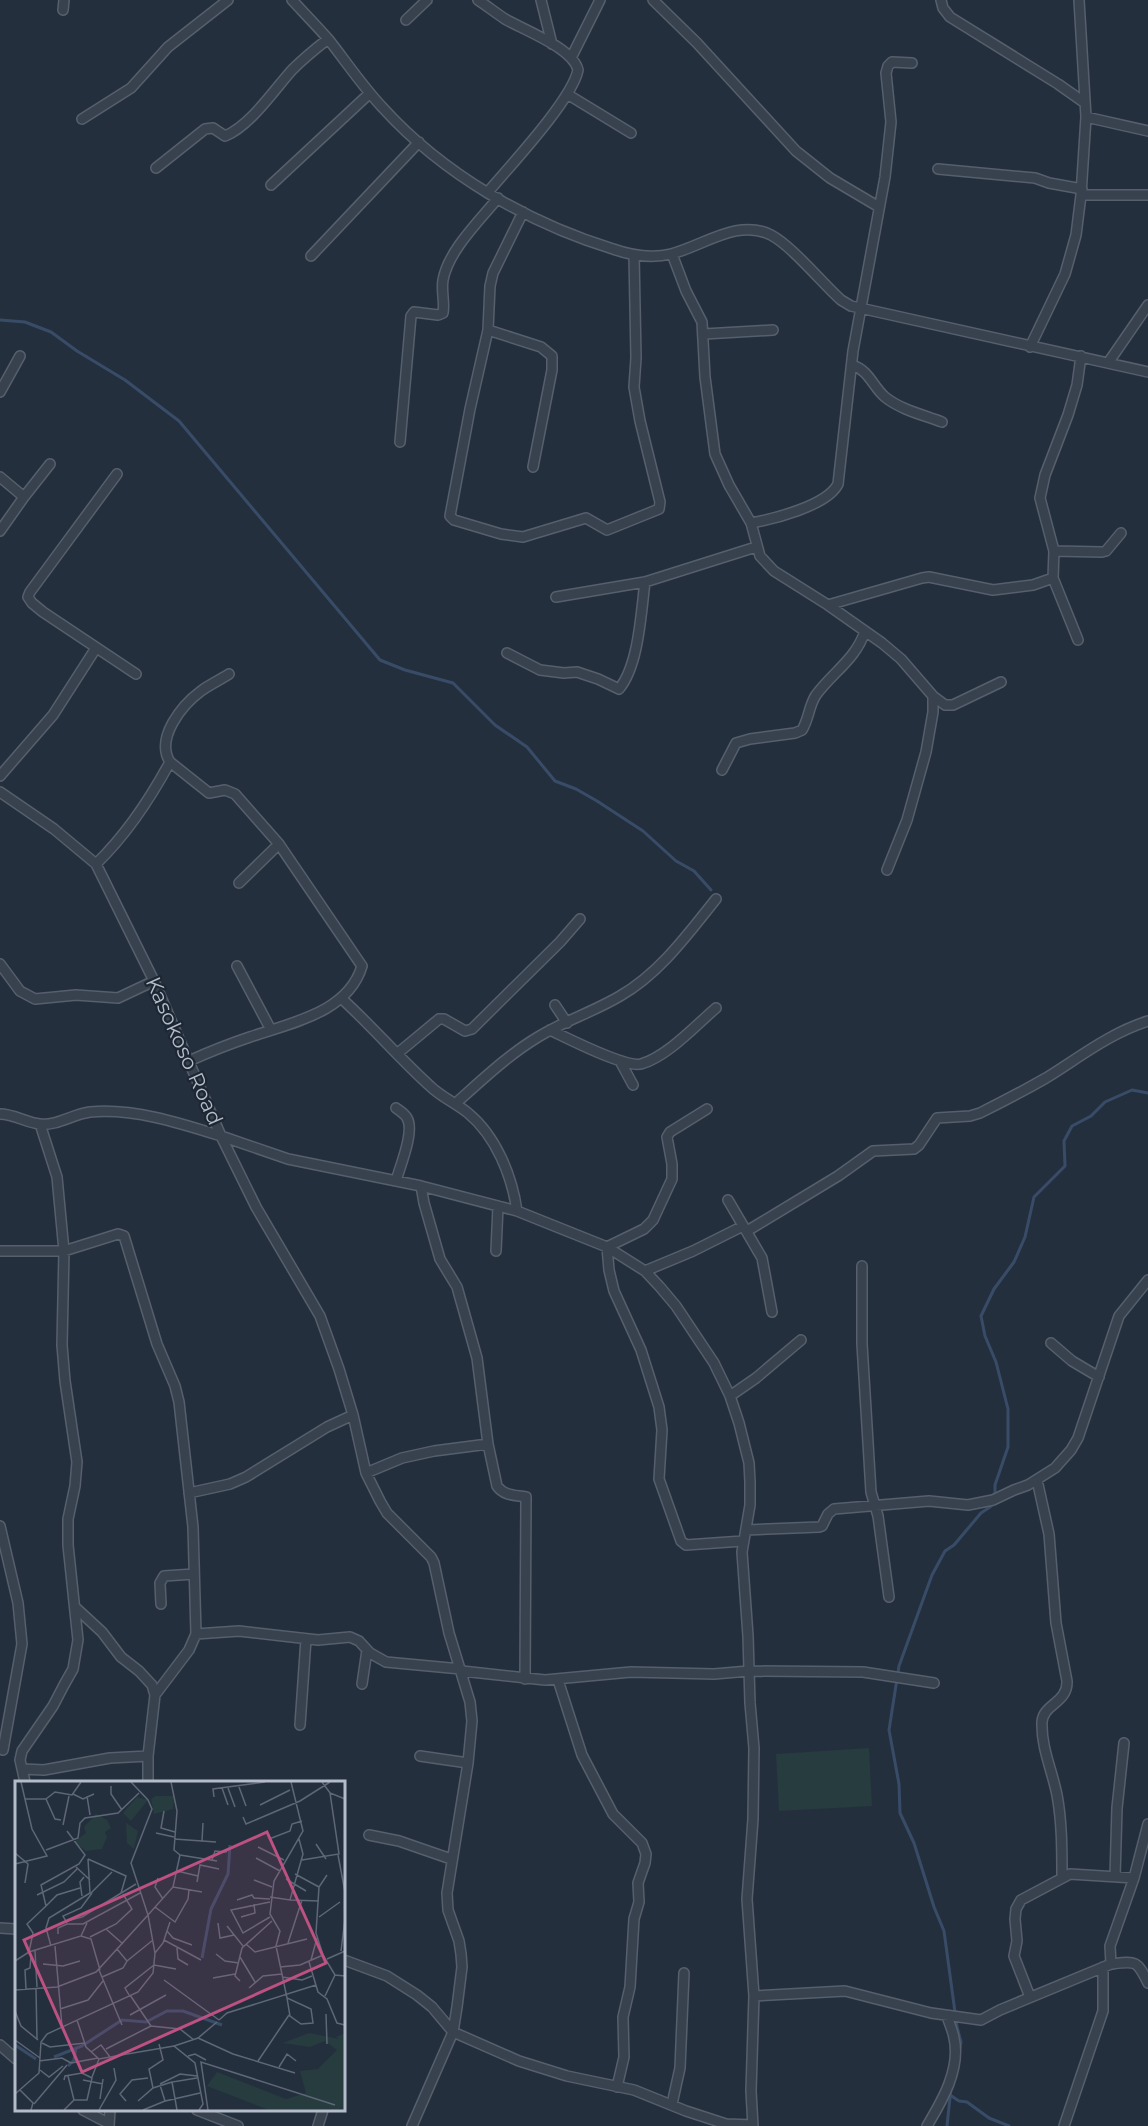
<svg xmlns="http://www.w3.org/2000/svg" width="1148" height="2126" viewBox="0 0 1148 2126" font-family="Montserrat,sans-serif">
<rect width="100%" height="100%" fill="#242f3e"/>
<!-- green -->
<path fill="#263c3f" d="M 869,1748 L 872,1806 L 779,1811 L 776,1754 Z"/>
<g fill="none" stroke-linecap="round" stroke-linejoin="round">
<!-- stream -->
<path stroke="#394c67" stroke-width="3" d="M 0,320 L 25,322 L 51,332 L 77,351 L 125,380 L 179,421 L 380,660 L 405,670 L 453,683 L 495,725 L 527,747 L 555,781 L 576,789 L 597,801 L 643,831 L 676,861 L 694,871 L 711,890
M 995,1495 L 995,1485 L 1008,1447 L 1008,1409 L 996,1362 L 985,1336 L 981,1316 L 994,1289 L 1014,1262 L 1025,1237 L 1034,1197 L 1065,1166 L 1064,1141 L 1072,1126 L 1091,1116 L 1105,1102 L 1132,1090 L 1148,1093
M 958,2061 L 961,2042 L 957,2027 L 944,1931 L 934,1907 L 914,1843 L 900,1813 L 899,1784 L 889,1730 L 899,1666 L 932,1575 L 945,1551 L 954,1545 L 981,1513 L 990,1507 L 995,1502
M 950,2095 L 959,2101 L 967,2102 L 989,2118 L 1009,2126
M 947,2126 L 951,2088"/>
<!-- minor casing -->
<g stroke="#565f6c" stroke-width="12">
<path id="minor" d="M 292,0 C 304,13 317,26 329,40 C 347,63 363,87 383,108 C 443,174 528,223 613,249 C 633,256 651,259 671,254 C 703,246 738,218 771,235 C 792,246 822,283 841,300 L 851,306 L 1148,372
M 478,0 C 487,6 496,13 505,19 C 524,30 573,48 578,70 C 572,100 509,167 488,192
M 541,0 L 552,44
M 653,0 L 697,43 L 796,151 L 830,178 L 879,207
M 941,0 L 943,8 L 950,17 L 1058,84 L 1085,103
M 63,10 L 64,0
M 406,20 L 427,0
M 571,58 L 600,0
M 567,94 L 631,133
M 1086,117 L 1148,131
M 82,119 L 131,88 L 168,47 L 228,0
M 156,168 L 205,129 L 213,128 L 225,136 C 250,126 274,90 292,70 C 303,59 315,49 328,39
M 938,169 L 1035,178 L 1049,183 L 1082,189
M 271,185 L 370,93
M 1081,195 L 1148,195
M 523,212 L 493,273 L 490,286 L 488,330 L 470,409 L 450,516 L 454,520 L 501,534 L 523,537 L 586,518 L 607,530 L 659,509 L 660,502 L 640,421 L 634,387 L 636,358 L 634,255
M 672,254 L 686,291 L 702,322 L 705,377 L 715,454 L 729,485 L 751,523 L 760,556 L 774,571 L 828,605 L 882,643 L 901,659 L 933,696 L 945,705 L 953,705 L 1001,682
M 311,256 L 419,142
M 488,330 L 541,347 L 552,356 L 552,370 L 533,467
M 704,334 L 773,330
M 1030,347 L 1065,274 L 1076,235 L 1081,195 L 1086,117 L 1079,0
M 1108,363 L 1148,305
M 852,365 C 869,370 873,387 885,397 C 901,410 924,415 942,422
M 0,392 L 20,356
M 400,442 L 411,316 L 414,312 L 438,315 L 443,313 C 445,302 441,291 443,280 C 448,251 480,220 498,198
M 117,474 L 30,592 L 28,597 L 32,603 L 43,612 L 136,674
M 0,477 L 24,497
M 751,523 C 773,519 827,506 838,484 L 853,351 L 885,177 L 891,122 L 886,73 L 888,66 L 892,62 L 912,63
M 0,531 L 24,497 L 50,464
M 1054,551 L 1102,552 L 1106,551 L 1121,533
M 556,597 L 645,582 L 756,547
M 828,605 L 922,578 L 929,577 L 993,590 L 1033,585 L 1053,578
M 1078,640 L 1053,578 L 1054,551 L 1040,498 L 1045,475 L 1068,415 L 1077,385 L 1081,356
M 507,653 L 540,670 L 564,673 L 577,672 L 598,679 L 619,689 C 639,665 641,612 645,582
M 170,762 L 209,793 L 225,790 L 235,794 L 279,844 L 362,966 C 348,1013 290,1023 250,1037 C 229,1044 209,1052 189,1061
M 722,770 L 736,743 L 750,739 L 795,733 L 802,730 C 809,719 809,705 816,695 C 833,672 856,659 865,631
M 0,776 L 53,715 L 96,648
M 0,792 L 54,829 L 96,864 L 154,981 L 221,1136 L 288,1159 L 421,1186 L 517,1211 L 607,1247 L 645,1271 L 660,1287 L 676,1306 L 714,1363 L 730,1396 L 739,1423 L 749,1463 L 750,1482 L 750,1505 L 742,1552 L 748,1636 L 750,1703 L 754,1748 L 753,1819 L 747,1899 L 754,1996 L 751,2091 L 753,2126
M 96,864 C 126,835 150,799 170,762 C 155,738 182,705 201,691 C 209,685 220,680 229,674
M 887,870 L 907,820 L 926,752 L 933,712 L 933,696
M 239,883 L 279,844
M 0,964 L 20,991 L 35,999 L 76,995 L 118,998 L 154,981
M 237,966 L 271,1030
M 341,998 C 372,1026 399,1058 430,1086 C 441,1097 456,1103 468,1113 C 496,1136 512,1176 517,1211
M 555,1005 L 567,1023
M 550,1030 C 567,1038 625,1068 641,1064 C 667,1057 696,1025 716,1008
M 398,1053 L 439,1019 L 444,1019 L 465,1031 L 472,1029 L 560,942 L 580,919
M 620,1061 L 633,1085
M 456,1103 C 482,1080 508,1055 538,1037 C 564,1021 593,1012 620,996 C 659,974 688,934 716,899
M 396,1108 C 400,1111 405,1114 407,1118 C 415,1131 400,1166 396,1181
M 707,1109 L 670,1132 L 667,1137 L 672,1164 L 672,1179 L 653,1220 L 644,1229 L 607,1247 L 609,1270 L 614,1291 L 641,1350 L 659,1407 L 662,1430 L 659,1479 L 681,1541 L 686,1545 L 743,1541
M 0,1114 C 14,1114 27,1123 40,1124 C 57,1126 73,1114 90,1112 C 134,1108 180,1123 221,1136 L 256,1207 L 320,1316 L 339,1369 L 353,1415 L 366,1473 L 380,1501 L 387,1513 L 431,1557 L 434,1563 L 449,1633 L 470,1702 L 472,1721 L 468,1763 L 447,1893 L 448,1910 L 459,1941 L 461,1954 L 462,1967 L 457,2007 L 453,2032 L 412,2126
M 421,1186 L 424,1203 L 440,1259 L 457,1287 L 477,1358 L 488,1444
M 728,1200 L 762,1258 L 772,1312
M 747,1231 L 838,1176 L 873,1151 L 914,1149 L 919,1145 L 937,1118 L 970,1116 L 980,1113 C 1002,1102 1025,1090 1046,1078 C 1080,1057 1110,1033 1148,1021
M 0,1251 L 64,1251 L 118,1234 L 124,1236 L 157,1344 L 175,1386 L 179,1402 L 193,1527 L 196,1634
M 496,1251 L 498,1206
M 862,1266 L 862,1344 L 871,1492 L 878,1516 L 889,1597
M 645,1271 L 693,1251 L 743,1226
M 1051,1343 L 1072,1361 L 1099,1377
M 730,1396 L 756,1378 L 801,1340
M 366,1473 L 402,1458 L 434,1451 L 488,1444 L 497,1486 C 504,1496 515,1495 526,1497 L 525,1679
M 1037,1480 L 1049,1534 L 1056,1623 L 1067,1681 C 1068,1703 1043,1704 1042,1722 C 1041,1747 1052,1770 1057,1795 C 1062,1822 1062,1850 1062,1878
M 189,1493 L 230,1484 L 246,1477 L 327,1427 L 353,1415
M 0,1526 L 18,1603 L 22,1644 L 3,1750
M 746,1530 L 819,1527 L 822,1526 L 828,1514 L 834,1509 L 929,1501 L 968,1505 L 993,1500 L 1014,1490 L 1028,1485 L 1055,1468 L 1071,1450 L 1078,1438 L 1119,1316 L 1148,1280
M 161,1604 L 160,1583 L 164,1576 L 194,1574
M 76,1608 L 102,1632 L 121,1657 L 139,1671 L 152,1685 L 155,1695 L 148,1756 L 148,1782
M 462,1671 L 545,1680 L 631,1672 L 714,1674 L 749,1671 L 863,1672 L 934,1683
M 558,1680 L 582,1755 L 613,1814 L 642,1843 L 646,1854 L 645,1863 L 638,1883 L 639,1902 L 634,1919 L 630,1987 L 623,2017 L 624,2057 L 617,2087
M 362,1684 L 367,1650
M 155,1695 L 189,1650 L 196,1634 L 239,1631 L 318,1640 L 350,1637 L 359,1641 L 370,1653 L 386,1662 L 461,1669
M 300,1725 L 306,1639
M 420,1756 L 468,1763
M 23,1769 L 44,1770 L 110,1758 L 148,1756
M 25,1782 L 20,1760 L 22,1751 L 53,1706 L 64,1685 L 73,1669 L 78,1640 L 68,1545 L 68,1519 L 75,1486 L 77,1462 L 65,1381 L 62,1345 L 64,1251 L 57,1177 L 40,1124
M 369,1835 L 399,1841 L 451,1859
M 1115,1877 L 1117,1808 L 1124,1743
M 0,1928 L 16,1929
M 344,1960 L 387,1976 L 417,1995 L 432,2007 L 453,2032 L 519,2061 L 567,2076 L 634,2090 L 686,2111 L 726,2124 L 753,2125
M 1111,1964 C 1136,1961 1137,1960 1148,1983
M 754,1996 L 845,1991 L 931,2013 L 981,2020 L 1000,2010 L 1111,1964 L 1110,1946 L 1134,1878
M 1030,1997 L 1014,1956 L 1017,1941 L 1015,1919 L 1016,1909 L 1021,1900 L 1070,1874 L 1134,1878 L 1148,1824
M 0,2045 L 16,2059
M 672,2104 L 680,2068 L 684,1973
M 83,2110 L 108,2123
M 197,2110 L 238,2126
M 109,2126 L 110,2110
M 318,2126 L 323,2110
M 927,2126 C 942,2101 961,2069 954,2038 C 953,2031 949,2023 947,2016
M 1064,2126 L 1103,2011 L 1103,1967"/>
</g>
<!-- minor -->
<use href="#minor" stroke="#38414e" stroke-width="9"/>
</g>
<g text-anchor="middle" stroke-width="4.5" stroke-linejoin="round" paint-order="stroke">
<!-- street labels -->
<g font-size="21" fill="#b4bcc9" stroke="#1d2633">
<text transform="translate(184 1051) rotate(66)" y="7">Kasokoso Road</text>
</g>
</g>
<!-- overview -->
<g transform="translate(15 1781)">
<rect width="330" height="330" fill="#242f3e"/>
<path d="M 141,15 L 159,15 L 158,28 L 139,33 L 136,18 ZM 122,16 L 133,19 L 116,40 L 108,32 ZM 81,33 L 92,39 L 96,47 L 90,51 L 92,56 L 87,68 L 71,70 L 59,61 L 71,52 L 69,46 ZM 111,42 L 123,50 L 119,68 L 112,62 ZM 294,252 L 324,258 L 321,256 L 330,252 L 330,329 L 254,329 L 192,305 L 202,291 L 271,318 L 291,312 L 285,290 L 303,288 L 322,269 L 310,260 L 295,266 L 268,262 Z" fill="#263c3f"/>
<path fill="none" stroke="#394c67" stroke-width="3" d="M 187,177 L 196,128 L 213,93 L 215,64M 0,264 L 21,278M 39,276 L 67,265 L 107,239 L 131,241 L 152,230 L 168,230 L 207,244M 53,285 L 59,279 L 61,266"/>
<path fill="none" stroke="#5e6776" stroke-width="1.5" d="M 307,1 L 315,12 L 330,18M 96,5 L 96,13 L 107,29M 224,6 L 231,25M 207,7 L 213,24M 213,7 L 220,26M 58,13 L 68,18 L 79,13M 72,15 L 75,34M 199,16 L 198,8 L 250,1M 10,18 L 31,18 L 40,38 L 46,39M 31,18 L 40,11 L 57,14 L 66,1M 330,18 L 330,41M 245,24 L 275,9M 149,30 L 146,47 L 160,51M 228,36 L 231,43 L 285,20 L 315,1M 48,44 L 54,15M 141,52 L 159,56M 159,58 L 201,61M 254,58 L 275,50 L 277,43 L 287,40M 187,60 L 188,42M 301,63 L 311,78M 243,66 L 269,79M 31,69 L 63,57 L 65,42 L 70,37 L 103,32 L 124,12M 0,72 L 13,83 L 10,102M 165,74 L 202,80M 323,74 L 330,111M 241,77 L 265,90M 73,78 L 111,95 L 106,112M 197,79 L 200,70 L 212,71M 287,79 L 324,73 L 315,12M 0,83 L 32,75 L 17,48 L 6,1M 61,86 L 75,99M 162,90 L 183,95M 280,93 L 304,106M 143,97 L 140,106 L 148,118M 271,98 L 291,110M 239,99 L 257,106M 182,101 L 185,84 L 204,88M 158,106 L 187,111M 76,112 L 97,91M 22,114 L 49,101 L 62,88M 67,115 L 65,101 L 69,96M 255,116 L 275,119 L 288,73 L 284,58M 222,119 L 237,114 L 239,117 L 255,118M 275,119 L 304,120M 255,121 L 216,129 L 228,152 L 255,136M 31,125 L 42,114 L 65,107M 140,126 L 160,141 L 173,118 L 174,109M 226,136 L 240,132 L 239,123M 304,136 L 325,121M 52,140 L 67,136 L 121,103M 52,142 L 48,135 L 66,127 L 77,112M 203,142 L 205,157 L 219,154M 212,145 L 228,165M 91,148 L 108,163M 152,150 L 158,157 L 177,164M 43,153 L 43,147 L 52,143 L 68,143 L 125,112M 66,155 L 76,158 L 85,189M 75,156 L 101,143 L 117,128 L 108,113M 149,159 L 186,179M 273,162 L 287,119M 231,163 L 240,171 L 292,158M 36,165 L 31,147 L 34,137 L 75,112 L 73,78M 40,165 L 47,245M 162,167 L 163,178 L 173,184M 20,170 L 22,206M 326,170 L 330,138M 14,171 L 18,152 L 12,143 L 31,125 L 26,104 L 64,83 L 70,74 L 52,50M 140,172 L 148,162 L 155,141M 201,173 L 210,180 L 224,182M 308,174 L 301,152 L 304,106 L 312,94M 225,176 L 240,201M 312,178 L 330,170M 296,179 L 302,157M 0,180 L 14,171 L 66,155 L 72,142M 112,180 L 138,159M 294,181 L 303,211 L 312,218 L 322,242 L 330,244M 28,183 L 48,185 L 65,180M 265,186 L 285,184 L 308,174 L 320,194 L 330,195M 84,189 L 107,244M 87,196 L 108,187 L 112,180 L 102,168M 267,196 L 287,199 L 297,195M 198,197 L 220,193M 149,199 L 204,239M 225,200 L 220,195 L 227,167 L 257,140M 21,207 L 22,258M 234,207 L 248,195 L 267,193M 11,208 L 10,189 L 15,187 L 16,175M 0,209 L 42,206 L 81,191 L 133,134 L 116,82 L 137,28 L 133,19 L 116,1M 114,214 L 110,207 L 139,184 L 161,188M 115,214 L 136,245 L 165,248 L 179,259M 310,215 L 320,194M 272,217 L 275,235 L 286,243 L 298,242 L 296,228 L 272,217 L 261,165 L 265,150 L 255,133 L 259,100 L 288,50 L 276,1M 45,228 L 73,219 L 88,200M 0,230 L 6,245 L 23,259M 311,233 L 312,263M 115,234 L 151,214M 62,239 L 71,266 L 84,278 L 95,276M 204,239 L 212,232 L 301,204M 183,257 L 218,273 L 280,292M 0,259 L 25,277M 27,262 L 35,266 L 70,262M 91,268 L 136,245M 76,271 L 86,264 L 95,276 L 159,265M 173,275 L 180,273 L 191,279M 24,280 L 47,277 L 56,282M 243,280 L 274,234M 56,282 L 83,277M 264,286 L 272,273 L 281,280M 25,289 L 34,296 L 48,285M 53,295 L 59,319M 77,296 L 84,278M 49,299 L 50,295 L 67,292 L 77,297 L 72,319 L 59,319 L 49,329M 68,299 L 88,303M 145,303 L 165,293 L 182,295M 145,304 L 150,320 L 185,312M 138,307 L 134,288 L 148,279 L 144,263M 5,309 L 18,322 L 16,329M 0,313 L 24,292 L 26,261 L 32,253 L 123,211 L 138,192 L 140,172 L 133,134 L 158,106 L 165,74 L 159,69 L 162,30 L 156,1M 85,318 L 88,298M 111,320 L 105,313 L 117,299 L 133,297M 123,320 L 138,307 L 157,301M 19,323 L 52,284M 84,329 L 101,299 L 99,287M 128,329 L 150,320M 162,329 L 157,301 L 182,297M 184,329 L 188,323 L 180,282 L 159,265 L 183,257 L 202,241M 193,329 L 186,281 L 320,324"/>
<path fill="#bd5182" fill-opacity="0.15" stroke="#bd5182" stroke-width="3" d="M 252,51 L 311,182 L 67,291 L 9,159 Z"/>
<rect width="330" height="330" fill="none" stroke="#b4bcc9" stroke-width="3"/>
</g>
</svg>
